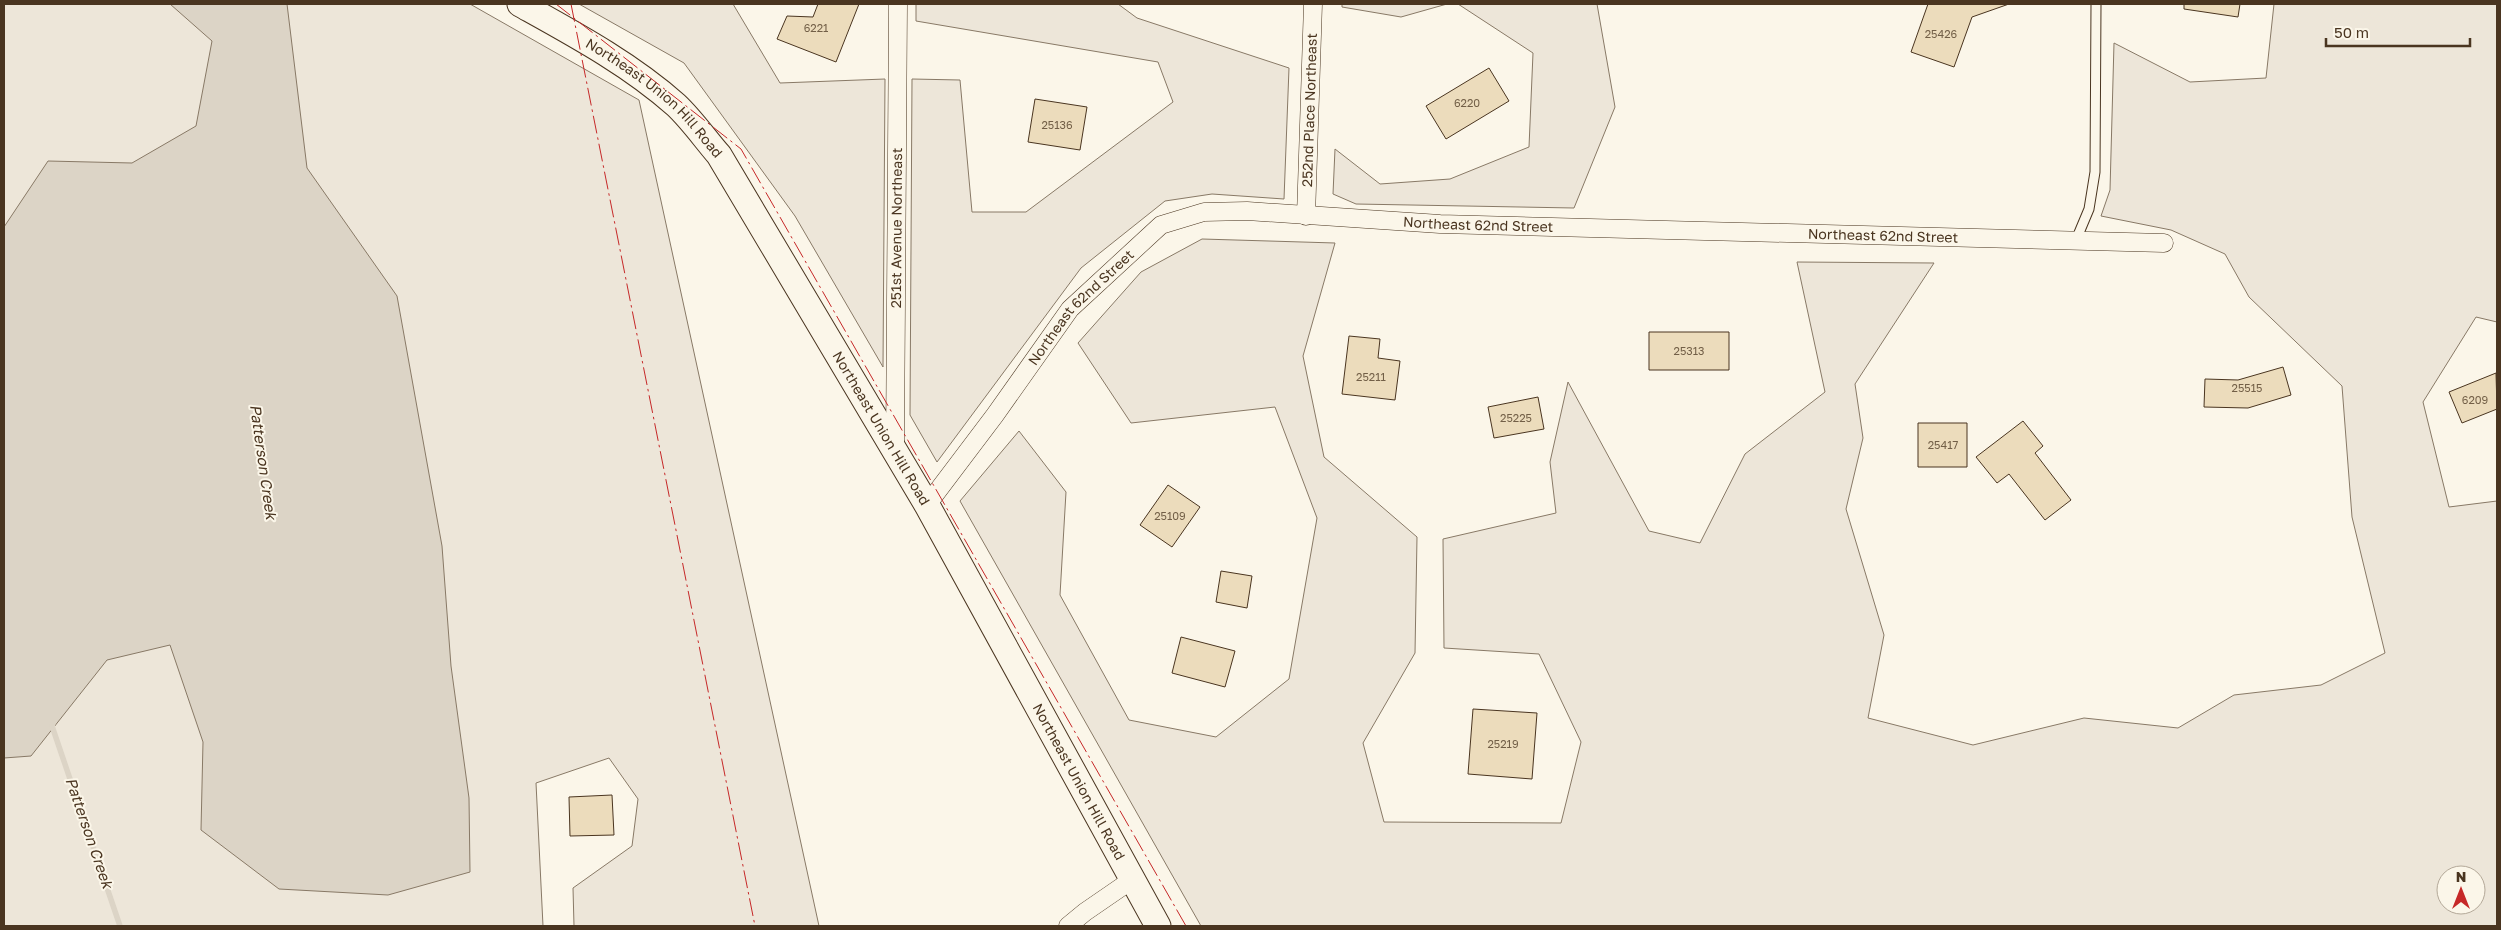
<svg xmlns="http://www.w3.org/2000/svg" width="2501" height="930" viewBox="0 0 2501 930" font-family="'Golos Text',sans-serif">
<rect width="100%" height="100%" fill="#fbf6e9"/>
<!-- green -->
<path fill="#ede6d9" stroke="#887966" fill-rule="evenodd" d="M 4,4 L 470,4 L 639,100 L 819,926 L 574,926 L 573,888 L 632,846 L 638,799 L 609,758 L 536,783 L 543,926 L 4,926 Z
M 579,4 L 733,4 L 780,83 L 885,79 L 883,367 L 795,216 L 684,63 Z
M 916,4 L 1118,4 L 1137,18 L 1289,68 L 1284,199 L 1212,194 L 1165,201 L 1081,268 L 937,462 L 910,415 L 912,79 L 960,80 L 972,212 L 1026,212 L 1173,102 L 1158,62 L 916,21 Z
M 1342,4 L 1447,4 L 1401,17 L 1342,7 Z
M 1458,4 L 1597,4 L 1615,107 L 1574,208 L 1356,204 L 1333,194 L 1335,149 L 1380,184 L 1450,179 L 1529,147 L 1533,53 Z
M 2274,4 L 2497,4 L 2497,322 L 2476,317 L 2423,402 L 2449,507 L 2497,501 L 2497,926 L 1201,926 L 960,501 L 1019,431 L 1066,492 L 1060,595 L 1129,720 L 1216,737 L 1289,679 L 1317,518 L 1275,407 L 1131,423 L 1078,343 L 1141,272 L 1202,239 L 1335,243 L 1303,356 L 1324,457 L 1417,537 L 1415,653 L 1363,743 L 1384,822 L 1561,823 L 1581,742 L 1539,654 L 1444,648 L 1443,539 L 1556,513 L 1550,462 L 1568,382 L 1649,531 L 1700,543 L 1745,454 L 1825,392 L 1797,262 L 1934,263 L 1855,384 L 1863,438 L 1846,509 L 1884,635 L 1868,718 L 1973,745 L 2084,718 L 2178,728 L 2234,695 L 2321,685 L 2385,653 L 2352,517 L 2342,386 L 2249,297 L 2225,254 L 2171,230 L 2101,216 L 2110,190 L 2114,43 L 2190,82 L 2266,78 ZM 2446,875 L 2476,875 L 2476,905 L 2446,905 Z"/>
<!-- water -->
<path fill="#dcd4c6" stroke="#887966" d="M 170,4 L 287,4 L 307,168 L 397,296 L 442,546 L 451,666 L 469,798 L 470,872 L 388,895 L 279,889 L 201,830 L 203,742 L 170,645 L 107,660 L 31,756 L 4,758 L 4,227 L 48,161 L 132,163 L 196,126 L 212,41 Z"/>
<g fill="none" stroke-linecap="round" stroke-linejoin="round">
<!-- stream -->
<path stroke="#dcd4c6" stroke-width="5.5" d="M 53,723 L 52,726 L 120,926"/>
</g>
<!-- building -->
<path fill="#ecdcbc" stroke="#4a3520" d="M 818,4 L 859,4 L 836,62 L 777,39 L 787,16 L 813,17 Z
M 1928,4 L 2009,4 L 1972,17 L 1954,67 L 1911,52 Z
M 2184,4 L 2240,4 L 2238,17 L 2184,9 Z
M 1489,68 L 1509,101 L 1446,139 L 1426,106 Z
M 1035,99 L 1087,107 L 1080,150 L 1028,142 Z
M 1649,332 L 1729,332 L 1729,370 L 1649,370 Z
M 1349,336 L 1380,339 L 1378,358 L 1400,361 L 1395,400 L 1342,394 Z
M 2283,367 L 2291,395 L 2248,408 L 2204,407 L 2205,379 L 2238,380 Z
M 2496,373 L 2497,409 L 2462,423 L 2449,392 Z
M 1538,397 L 1544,429 L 1494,438 L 1488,407 Z
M 2023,421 L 2043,446 L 2035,453 L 2071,500 L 2045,520 L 2009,474 L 1997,483 L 1976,457 Z
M 1918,423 L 1967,423 L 1967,467 L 1918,467 Z
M 1168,485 L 1200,507 L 1172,547 L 1140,525 Z
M 1221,571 L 1252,576 L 1247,608 L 1216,602 Z
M 1181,637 L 1235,651 L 1225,687 L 1172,673 Z
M 1473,709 L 1537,713 L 1532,779 L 1468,774 Z
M 612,795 L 614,835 L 570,836 L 569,797 Z"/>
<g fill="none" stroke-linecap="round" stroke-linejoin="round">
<!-- lane casing -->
<g stroke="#4a3520" stroke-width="11">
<path id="lane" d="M 2076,240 L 2089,209 L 2095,172 L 2096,4"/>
</g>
<!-- street casing -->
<g stroke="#4a3520" stroke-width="19">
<g id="street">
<path id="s1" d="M 1306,216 L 1313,4"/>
<path id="s2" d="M 895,449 L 898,4"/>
<path id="s3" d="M 927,505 L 995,415 L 1070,309 L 1161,225 L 1204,212 L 1247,211 L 1440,224 L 2164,243"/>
<path d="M 1068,926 L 1085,912 L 1133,879"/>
</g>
</g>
<!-- secondary casing -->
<g stroke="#4a3520" stroke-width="27">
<g id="secondary">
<path id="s4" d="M 520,4 C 574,34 630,64 676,105 C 692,120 705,139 719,155 L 927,505 L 1158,926"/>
</g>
</g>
<!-- lane -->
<use href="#lane" stroke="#fbf6e9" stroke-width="9"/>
<!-- street -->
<use href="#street" stroke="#fbf6e9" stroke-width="18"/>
<!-- secondary -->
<use href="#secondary" stroke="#fbf6e9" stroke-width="25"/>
<!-- power -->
<path stroke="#c62828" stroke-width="1" stroke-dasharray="18 4 2.5 4" stroke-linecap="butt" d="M 556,4 L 741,149 L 1186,926
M 571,4 L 755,926"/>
</g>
<g text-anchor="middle" stroke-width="4" stroke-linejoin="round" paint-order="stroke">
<!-- number labels -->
<g font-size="11" fill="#725f47">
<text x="816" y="32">6221</text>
<text x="1941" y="38">25426</text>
<text x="1467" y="107">6220</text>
<text x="1057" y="129">25136</text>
<text x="1689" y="355">25313</text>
<text x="1371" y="381">25211</text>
<text x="2247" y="392">25515</text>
<text x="2475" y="404">6209</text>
<text x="1516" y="422">25225</text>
<text x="1943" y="449">25417</text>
<text x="1170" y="520">25109</text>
<text x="1503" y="748">25219</text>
</g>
<!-- street labels -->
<g font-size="14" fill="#4a3520" stroke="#fbf6e9">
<text dy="5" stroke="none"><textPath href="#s4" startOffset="165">Northeast Union Hill Road</textPath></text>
<text dy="5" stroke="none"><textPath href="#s1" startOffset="106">252nd Place Northeast</textPath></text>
<text dy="5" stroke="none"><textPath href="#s3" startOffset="686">Northeast 62nd Street</textPath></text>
<text dy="5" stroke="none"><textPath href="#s2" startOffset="221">251st Avenue Northeast</textPath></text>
<text dy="5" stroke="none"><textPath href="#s3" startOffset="1091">Northeast 62nd Street</textPath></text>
<text dy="5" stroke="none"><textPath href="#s3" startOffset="251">Northeast 62nd Street</textPath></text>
<text dy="5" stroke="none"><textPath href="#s4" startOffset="570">Northeast Union Hill Road</textPath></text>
<text dy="5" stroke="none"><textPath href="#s4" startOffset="975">Northeast Union Hill Road</textPath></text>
</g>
<!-- water labels -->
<g font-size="15" font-style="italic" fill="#4a3520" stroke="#fbf6e9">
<text transform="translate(263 462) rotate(82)" y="5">Patterson Creek</text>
<text transform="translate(89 833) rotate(71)" y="5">Patterson Creek</text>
</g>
</g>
<!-- border -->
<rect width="2501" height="930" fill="none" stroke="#4a3520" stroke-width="10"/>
<!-- north arrow -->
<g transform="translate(2461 890)"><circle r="24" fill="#fbf6e9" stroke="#b4a999"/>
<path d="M0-4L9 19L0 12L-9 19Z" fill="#c62828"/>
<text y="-8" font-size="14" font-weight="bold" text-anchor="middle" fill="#4a3520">N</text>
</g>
<!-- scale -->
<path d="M2326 38v8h144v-8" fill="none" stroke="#4a3520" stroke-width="2.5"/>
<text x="2334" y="38" font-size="15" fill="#4a3520" stroke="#fbf6e9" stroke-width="4" paint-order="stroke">50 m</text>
</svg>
